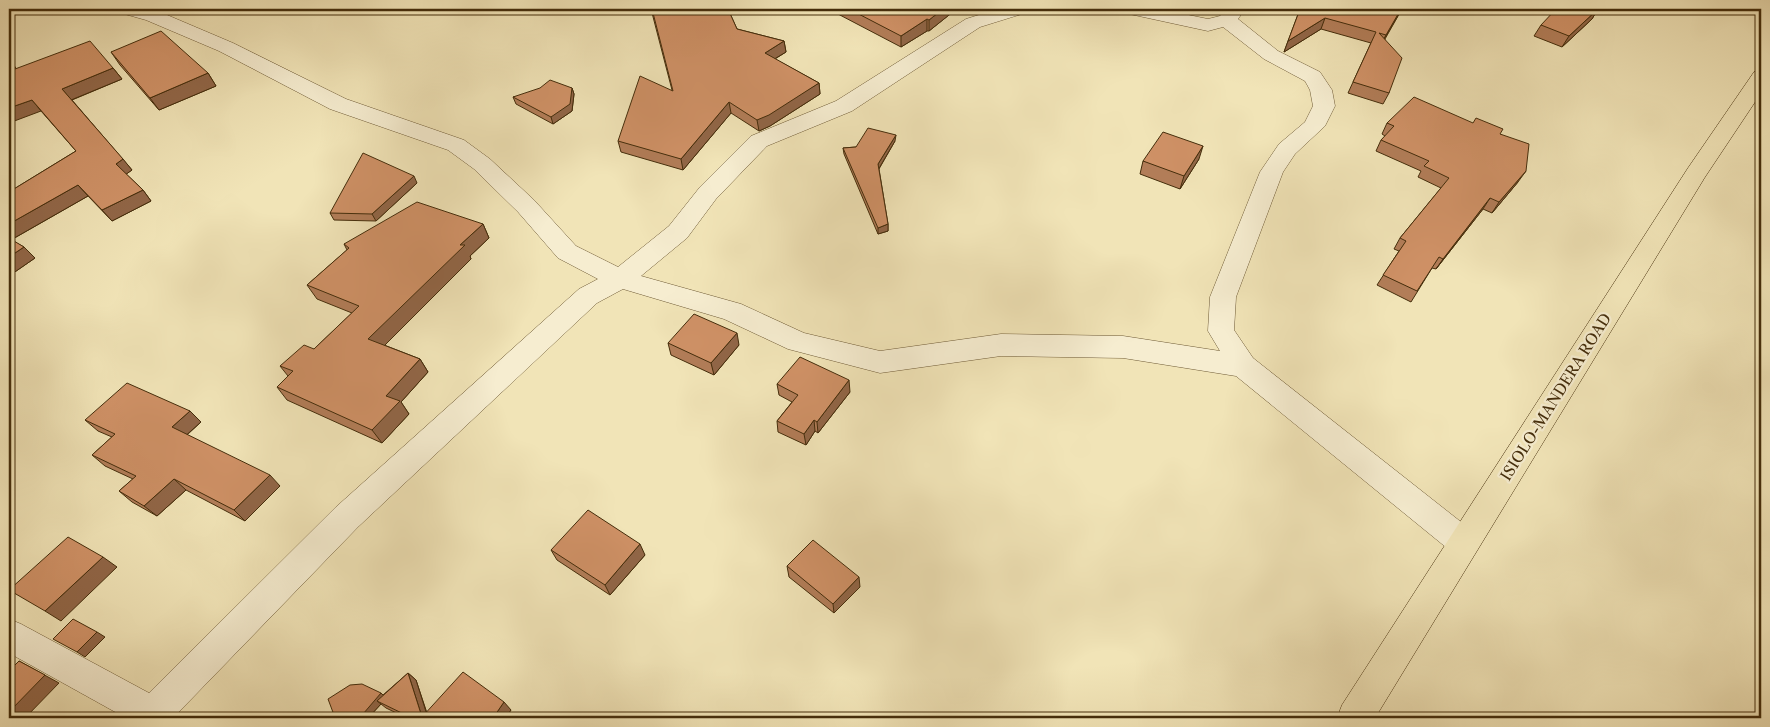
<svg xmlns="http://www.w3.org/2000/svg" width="1770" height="727" viewBox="0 0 1770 727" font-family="'Libre Caslon Text',serif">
<rect width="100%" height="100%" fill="#f1e4b7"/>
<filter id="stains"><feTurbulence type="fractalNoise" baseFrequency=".004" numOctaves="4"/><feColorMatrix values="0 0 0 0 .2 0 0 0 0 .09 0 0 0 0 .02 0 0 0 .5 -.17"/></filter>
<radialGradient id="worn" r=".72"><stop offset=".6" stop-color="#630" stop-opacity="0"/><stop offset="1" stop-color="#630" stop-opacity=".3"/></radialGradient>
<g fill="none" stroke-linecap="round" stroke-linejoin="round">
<!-- minor casing -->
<g stroke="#6f5b36" stroke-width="1">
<path id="minor" d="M 118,9 L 149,9 L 160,12 L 233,43 L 346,99 L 464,140 L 490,159 L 534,200 L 576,246 L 618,267 L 669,226 L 700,187 L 751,136 L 836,101 L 966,19 L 998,9 L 1028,9 L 1025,13 L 980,27 L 852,111 L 767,146 L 716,199 L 687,238 L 641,276 L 741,304 L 804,333 L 880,351 L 1001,334 L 1123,336 L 1220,351 L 1208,331 L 1210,297 L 1260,172 L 1279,144 L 1305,122 L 1313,106 L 1310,90 L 1305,81 L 1264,59 L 1223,27 L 1208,31 L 1125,13 L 1122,9 L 1159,9 L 1208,19 L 1220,16 L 1225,9 L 1245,9 L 1238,19 L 1278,51 L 1320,72 L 1332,90 L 1335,106 L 1325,126 L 1295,154 L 1283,172 L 1236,297 L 1234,330 L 1253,358 L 1475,533 L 1480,543 L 1475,553 L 1464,557 L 1453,553 L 1236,376 L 1123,358 L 1001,356 L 880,373 L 788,349 L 724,319 L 623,289 L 597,303 L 358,527 L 173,718 L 126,718 L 9,653 L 9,619 L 21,624 L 149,693 L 336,507 L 579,289 L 598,279 L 558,258 L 518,212 L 474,169 L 448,150 L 330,109 L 219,51 L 146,20 L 121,13 Z"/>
</g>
<!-- trunk casing -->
<g stroke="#442d0b" stroke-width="1">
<path id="trunk" d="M 1761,71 L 1761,93 L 1705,177 L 1375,718 L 1337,718 L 1342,705 L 1688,168 L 1754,72 Z"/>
</g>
<!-- minor -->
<use href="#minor" fill="#f6edd0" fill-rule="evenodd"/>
<!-- trunk -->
<use href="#trunk" fill="#f1e4b7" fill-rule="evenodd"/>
</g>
<!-- wall -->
<path fill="#b27d58" stroke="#442d0b" d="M 651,9 L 728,9 L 737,29 L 784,41 L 786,52 L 775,59 L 819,83 L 820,94 L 770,126 L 759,131 L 731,113 L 683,170 L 621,152 L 618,141 L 672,90 Z
M 838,9 L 960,9 L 954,11 L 929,31 L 927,31 L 901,47 L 838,14 Z
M 1300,9 L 1402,9 L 1385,39 L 1389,93 L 1383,104 L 1348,93 L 1371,43 L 1321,29 L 1284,52 Z
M 1598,9 L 1592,19 L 1562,47 L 1534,36 L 1541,25 Z
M 111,52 L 208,73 L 216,86 L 159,110 L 120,65 Z
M 113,68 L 122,79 L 72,100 L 132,170 L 126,174 L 143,190 L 151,201 L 112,221 L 88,196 L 11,240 L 24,247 L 35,258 L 9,276 L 9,192 L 76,151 L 41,111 L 16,69 Z
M 572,88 L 574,94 L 572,111 L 553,124 L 516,104 L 513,97 Z
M 1387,123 L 1500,134 L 1518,182 L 1492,213 L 1483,209 L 1436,269 L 1432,268 L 1411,302 L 1377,285 L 1399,251 L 1394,249 L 1400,238 L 1441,188 L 1418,177 L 1421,171 L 1376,151 L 1381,140 L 1385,136 L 1382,134 Z
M 895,141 L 879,169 L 888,224 L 888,231 L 878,234 L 844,154 L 843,148 L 856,147 Z
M 1199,159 L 1180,189 L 1140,174 L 1143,161 Z
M 417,183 L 376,221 L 334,220 L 330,213 Z
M 483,224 L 489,238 L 470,256 L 471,259 L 384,345 L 420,359 L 428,372 L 401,402 L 409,414 L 382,443 L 287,400 L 277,387 L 288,376 L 280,366 L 314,349 L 352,313 L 317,299 L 307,285 L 347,250 L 344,244 Z
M 668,343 L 739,345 L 714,375 L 671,355 Z
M 777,384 L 850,392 L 818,433 L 815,431 L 806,445 L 778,432 L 777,421 L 792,402 L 779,395 Z
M 190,411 L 201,422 L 187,435 L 280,486 L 245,521 L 186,490 L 157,516 L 132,502 L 119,491 L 133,479 L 105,466 L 92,455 L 112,437 L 98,431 L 85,420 Z
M 551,550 L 645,555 L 610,595 L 557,560 Z
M 787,566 L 860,587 L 834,613 L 789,577 Z
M 408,673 L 416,680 L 427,713 L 511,710 L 505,718 L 407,718 L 386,708 L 381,704 L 368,718 L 381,693 L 383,695 Z"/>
<!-- shaded-wall -->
<path fill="#916647" stroke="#442d0b" d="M 943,9 L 960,9 L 954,11 L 929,31 L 929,20 Z
M 1401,9 L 1402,9 L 1380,46 L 1386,35 Z
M 1598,9 L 1592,19 L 1562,47 L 1569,36 Z
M 1325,18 L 1321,29 L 1284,52 L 1288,41 Z
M 927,19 L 927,31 L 901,47 L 901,36 Z
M 784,41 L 786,52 L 766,64 L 765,53 Z
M 9,58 L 24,80 L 15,69 L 9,60 Z
M 113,68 L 122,79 L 71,100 L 62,89 Z
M 208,73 L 216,86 L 159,110 L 150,98 Z
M 819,83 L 820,94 L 770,126 L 759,131 L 757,120 Z
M 572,88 L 574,94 L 572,111 L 553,124 L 551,117 Z
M 32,100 L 41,111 L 9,123 L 9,108 Z
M 729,102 L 731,113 L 683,170 L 681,159 Z
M 896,135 L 895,141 L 878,170 L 878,164 Z
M 1203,146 L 1199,159 L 1180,189 L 1184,176 Z
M 123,159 L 132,170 L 125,175 L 116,164 Z
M 1526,171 L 1518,182 L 1492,213 L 1499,202 Z
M 414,176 L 417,183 L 376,221 L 372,214 Z
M 78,185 L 88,196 L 9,241 L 9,224 Z
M 143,190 L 151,201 L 112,221 L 102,210 Z
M 1490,198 L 1483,209 L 1436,269 L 1443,259 Z
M 483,224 L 489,238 L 470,256 L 471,259 L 377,353 L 368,339 L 460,245 Z
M 888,224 L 888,231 L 878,234 L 878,228 Z
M 24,247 L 35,258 L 9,276 L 9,257 Z
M 737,333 L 739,345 L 714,375 L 711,363 Z
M 420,359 L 428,372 L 401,402 L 409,414 L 382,443 L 372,430 L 386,396 Z
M 849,380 L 850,392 L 818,433 L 817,422 Z
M 190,411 L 201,422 L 183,438 L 172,427 Z
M 814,420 L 815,431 L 806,445 L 804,434 Z
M 270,475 L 280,486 L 245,521 L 234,510 Z
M 174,479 L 186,490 L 157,516 L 144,506 Z
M 640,544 L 645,555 L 610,595 L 605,585 Z
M 103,557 L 117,567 L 61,621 L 45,611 Z
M 859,577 L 860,587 L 834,613 L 833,604 Z
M 97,632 L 105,637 L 85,657 L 77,652 Z
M 19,661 L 59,683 L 25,718 L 9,718 L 9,712 Z
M 408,673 L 416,680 L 428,718 L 422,717 Z
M 381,693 L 386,698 L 377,701 L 381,704 L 368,718 L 353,718 Z
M 504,702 L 511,710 L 505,718 L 493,718 Z"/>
<!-- building -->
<path fill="#cf9166" stroke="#442d0b" d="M 652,9 L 728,9 L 737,29 L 784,41 L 765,53 L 819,83 L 769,115 L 757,120 L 729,102 L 681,159 L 618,141 L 640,76 L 673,91 Z
M 849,9 L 943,9 L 929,20 L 927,19 L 901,36 Z
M 1300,9 L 1401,9 L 1386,35 L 1379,33 L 1402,58 L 1389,93 L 1353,82 L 1376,32 L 1325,18 L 1288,41 Z
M 1556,9 L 1598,9 L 1569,36 L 1541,25 Z
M 161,31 L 208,73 L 150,98 L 111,52 Z
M 90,41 L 113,68 L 62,89 L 123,159 L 116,164 L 143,190 L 102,210 L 78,185 L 9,224 L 9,192 L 76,151 L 32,100 L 9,108 L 9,60 L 15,69 Z
M 550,80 L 572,88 L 570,104 L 551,117 L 513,97 L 540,88 Z
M 1414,97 L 1473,123 L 1476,118 L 1503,129 L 1500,134 L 1529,144 L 1526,171 L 1499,202 L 1490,198 L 1443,259 L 1439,257 L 1417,291 L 1383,275 L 1406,241 L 1400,238 L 1449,178 L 1424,166 L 1429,161 L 1381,140 L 1394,126 L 1387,123 Z
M 868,128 L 896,135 L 878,164 L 888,224 L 878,228 L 843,148 L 856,147 Z
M 1163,132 L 1203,146 L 1184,176 L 1143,161 Z
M 363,153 L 414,176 L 372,214 L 330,213 Z
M 417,202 L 483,224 L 460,245 L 465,245 L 368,339 L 420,359 L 386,396 L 400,401 L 372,430 L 277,387 L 293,371 L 280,366 L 304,345 L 314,349 L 359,306 L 307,285 L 349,248 L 344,244 Z
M 9,238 L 24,247 L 9,257 Z
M 694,314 L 737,333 L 711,363 L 668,343 Z
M 800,357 L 849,380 L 817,422 L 814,420 L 804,434 L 777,421 L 798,395 L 777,384 Z
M 127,383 L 190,411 L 172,427 L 270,475 L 234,510 L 174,479 L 144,506 L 119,491 L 136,476 L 92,455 L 115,434 L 85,420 Z
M 588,510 L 640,544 L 605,585 L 551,550 Z
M 68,537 L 103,557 L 45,611 L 9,590 Z
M 813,540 L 859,577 L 833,604 L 787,566 Z
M 73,619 L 97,632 L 77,652 L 53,639 Z
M 19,661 L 45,675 L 9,712 L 9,663 L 14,666 Z
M 463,672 L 504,702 L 493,718 L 412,718 L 377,701 L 408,673 L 422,717 Z
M 362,684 L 381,693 L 363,714 L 353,718 L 337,718 L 334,715 L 328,699 L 350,685 Z"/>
<g text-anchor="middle" stroke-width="4.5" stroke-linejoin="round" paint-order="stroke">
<!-- street labels -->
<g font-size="15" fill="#442d0b" stroke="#f6edd0">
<text transform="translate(1556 397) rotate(-58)" y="5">ISIOLO-MANDERA ROAD</text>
</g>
</g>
<!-- margin -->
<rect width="1770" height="727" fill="none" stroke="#f1e4b7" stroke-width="30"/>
<rect x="10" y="10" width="1750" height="707" fill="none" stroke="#442d0b" stroke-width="2.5"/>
<rect x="15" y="15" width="1740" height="697" fill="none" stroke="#442d0b"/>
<rect width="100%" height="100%" filter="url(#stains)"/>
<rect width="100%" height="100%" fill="url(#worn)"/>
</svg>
